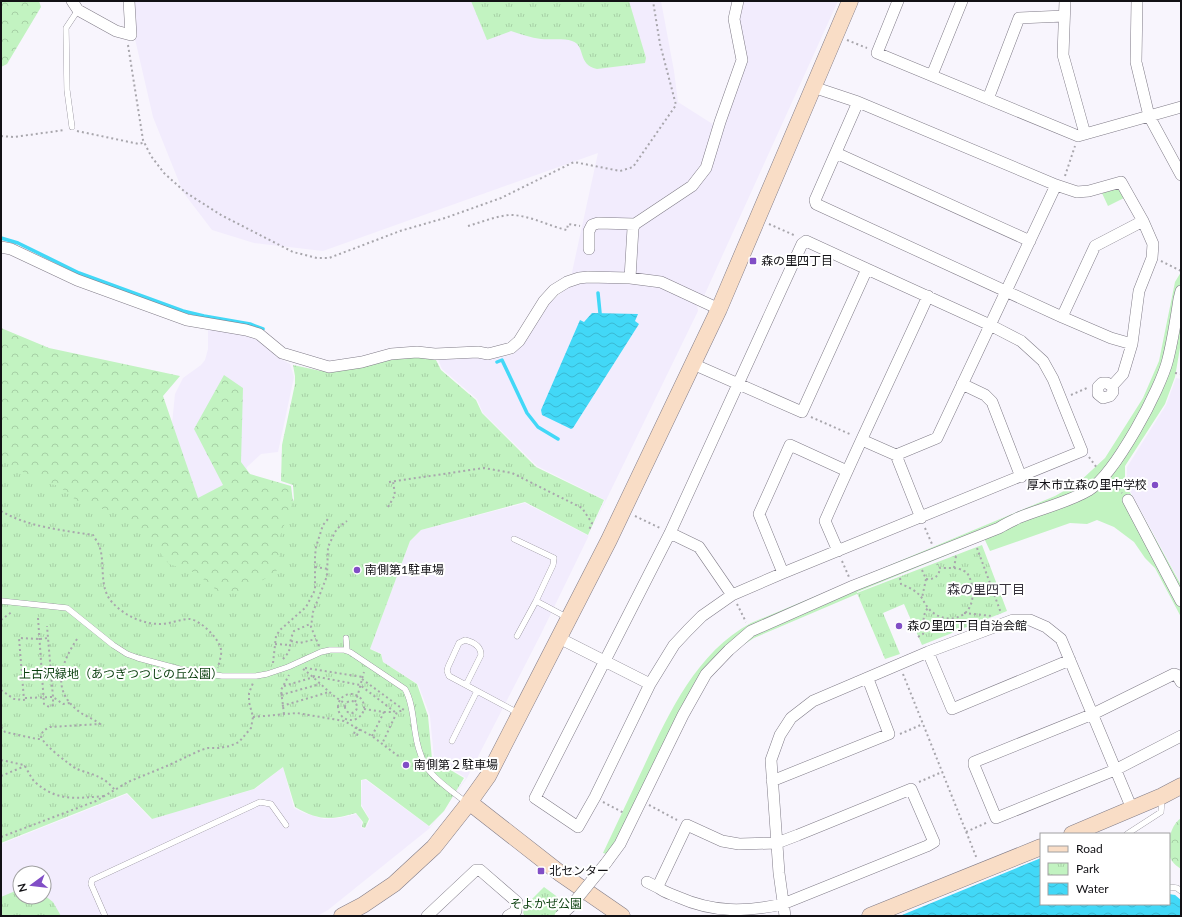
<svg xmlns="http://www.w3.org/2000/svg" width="1182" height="917" viewBox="0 0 1182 917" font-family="Lato,'Noto Sans JP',sans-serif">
<defs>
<pattern id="forest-crowns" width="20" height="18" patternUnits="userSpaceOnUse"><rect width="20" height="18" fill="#c2f3c1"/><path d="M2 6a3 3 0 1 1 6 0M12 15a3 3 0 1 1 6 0" fill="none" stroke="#a6cfa5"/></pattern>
<pattern id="park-tufts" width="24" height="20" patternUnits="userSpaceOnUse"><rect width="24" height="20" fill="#c2f3c1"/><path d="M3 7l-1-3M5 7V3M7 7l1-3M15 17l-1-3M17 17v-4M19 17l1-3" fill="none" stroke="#a6cfa5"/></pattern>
<pattern id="water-waves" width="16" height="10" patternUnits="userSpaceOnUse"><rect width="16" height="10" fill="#42d8f7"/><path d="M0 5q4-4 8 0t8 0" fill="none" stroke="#39b8d3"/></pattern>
</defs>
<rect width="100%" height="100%" fill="#f8f5fd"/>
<!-- built -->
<path fill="#f2ecfd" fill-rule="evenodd" d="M 133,1 L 661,1 L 674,71 L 678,102 L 722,130 L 745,63 L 739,21 L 743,1 L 838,1 L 704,296 L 700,295 L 696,300 L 698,311 L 541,634 L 467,778 L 430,828 L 328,910 L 317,916 L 1,916 L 1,844 L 127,794 L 151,819 L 255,789 L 283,767 L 294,808 L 304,813 L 324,819 L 339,818 L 357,814 L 362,822 L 361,827 L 365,829 L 370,820 L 361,804 L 362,780 L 366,780 L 430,827 L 466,778 L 434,758 L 430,716 L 418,684 L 383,662 L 381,653 L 370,649 L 410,541 L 421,530 L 525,503 L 589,536 L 605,500 L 537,466 L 483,413 L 477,399 L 442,369 L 437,357 L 478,358 L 492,359 L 511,355 L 525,342 L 550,303 L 569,286 L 598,153 L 323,251 L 254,243 L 212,230 L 183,192 L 153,117 L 135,39 ZM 20,873 L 44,873 L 44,897 L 20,897 Z
M 208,328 L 251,334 L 269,347 L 275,356 L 290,364 L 294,377 L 278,452 L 261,454 L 247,467 L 243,478 L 243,502 L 173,502 L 170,443 L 175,394 L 183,378 L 201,365 L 205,360 L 208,349 Z
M 1176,378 L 1181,379 L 1181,584 L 1129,489 L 1127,480 L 1127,467 L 1166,405 Z"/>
<!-- green -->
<path fill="#c2f3c1" d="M 1116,187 L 1122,189 L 1126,197 L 1108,206 L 1101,191 Z
M 1181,272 L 1181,342 L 1175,377 L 1165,404 L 1125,466 L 1125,479 L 1128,489 L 1181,585 L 1181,617 L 1155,568 L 1145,558 L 1134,542 L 1114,527 L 1097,520 L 1087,524 L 1070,523 L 990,551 L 984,538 L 967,547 L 857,592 L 857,594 L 754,638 L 732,652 L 711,674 L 619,841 L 607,854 L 603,853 C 617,823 631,794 645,764 C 670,711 697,652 751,623 L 1055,496 L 1078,483 L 1105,458 L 1143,398 L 1159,361 L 1175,282 Z"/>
<!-- forest -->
<path fill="url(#forest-crowns)" d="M 1,1 L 39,1 L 41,7 L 7,64 L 1,67 Z
M 1,328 L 49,348 L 180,376 L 163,396 L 198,498 L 223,485 L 194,429 L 224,375 L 243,388 L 241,462 L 250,474 L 291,486 L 298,542 L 266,630 L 1,516 Z
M 1181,818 L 1181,869 C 1178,867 1174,864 1172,861 C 1164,850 1170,825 1181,818 Z"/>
<!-- park -->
<path fill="url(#park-tufts)" d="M 471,1 L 629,1 L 646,58 L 645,63 L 597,69 C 577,65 586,45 572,41 C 564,38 550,40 541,39 C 531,38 521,34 511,31 L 487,40 Z
M 391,358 L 435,358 L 441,370 L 476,400 L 482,413 L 536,467 L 604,500 L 588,535 L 525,502 L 421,530 L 410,541 L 370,649 L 381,654 L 383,662 L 417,684 L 428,716 L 432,759 L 464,778 L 444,811 L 429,826 L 366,779 L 361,780 L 361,806 L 369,819 L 365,828 L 362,827 L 363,822 L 356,813 C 331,820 319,821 295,807 L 283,767 L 254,789 L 152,819 L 127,793 L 1,843 L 1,460 L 42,482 L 59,486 L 77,501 L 125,516 L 144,532 L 169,564 L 196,573 L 221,594 L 238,593 L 276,573 L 280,553 L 280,536 L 294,499 L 293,485 L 281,481 L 282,445 L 295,384 L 295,376 L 293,365 L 321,371 L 364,365 Z
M 982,545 L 1007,611 L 922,645 L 904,604 L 883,613 L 900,654 L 885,659 L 857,593 Z
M 544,887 L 567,904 L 554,916 L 525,916 L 523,913 L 525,906 Z
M 20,889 L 20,897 L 44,897 L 44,895 L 53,902 L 61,916 L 1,916 L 1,897 Z"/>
<!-- water -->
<path fill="url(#water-waves)" d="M 592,313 L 638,314 L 635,321 L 639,324 L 573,428 L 571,429 L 542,415 L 541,410 L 580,320 L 584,322 Z
M 1041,858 L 1041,904 L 1169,904 L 1169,894 L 1175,895 L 1181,900 L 1181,916 L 903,916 L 902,915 Z"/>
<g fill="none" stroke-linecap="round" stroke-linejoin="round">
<!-- stream -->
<path stroke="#42d8f7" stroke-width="3.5" d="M 1,238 L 18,243 L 79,273 L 183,311 L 204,316 L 250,324 L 263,329
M 598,293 L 600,313
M 497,362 L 502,360 L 527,413 L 538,427 L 558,439"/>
<!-- lane casing -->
<g stroke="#807c88" stroke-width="6">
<path id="lane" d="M 72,127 L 67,90 L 66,28 L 78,10
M 514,539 L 554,558 L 553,565 L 536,601
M 1,601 L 67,608 L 113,645 L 127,654 L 138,658 L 183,670 L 222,676 L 256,676 L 267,674 L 288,667 L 321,652 L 330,650 L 344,650 L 350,652 L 405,689 C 412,701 413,718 415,731 C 421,774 437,779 468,804
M 517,636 L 536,601 L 568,618
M 346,638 L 347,651
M 466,685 L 481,655 C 481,646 473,642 465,640 L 459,643 L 448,667 L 447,671 L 449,676 L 518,713
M 452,741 L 477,691
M 1127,834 L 1161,812 L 1162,797
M 1169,887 L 1177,888 L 1181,891
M 105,916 L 91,884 L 92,880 L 260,802 L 271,804 L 286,825"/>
</g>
<!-- street casing -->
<g stroke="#807c88" stroke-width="12">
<path id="street" d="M 72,1 L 78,10 L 116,31 L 131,35 L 129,1
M 898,1 L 877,53 L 1078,136 L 1181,107
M 1065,1 L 1063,55 L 1085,134
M 1137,1 L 1136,62 L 1149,116 L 1181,175
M 932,75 L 962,1
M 813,87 L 858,102 L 1056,185 L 1077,192 L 1089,191 L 1121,182 L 1143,221 L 1153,244 L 1152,258 L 1139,291 L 1132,344 L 1123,374 L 1112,386 L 1113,392 L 1110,396 L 1103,398 L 1098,394 L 1098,387 L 1102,383 L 1107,383 L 1112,386
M 988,99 L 1019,18 L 1064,16
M 858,102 L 815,200 L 816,204 L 1062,317 L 1111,338 L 1132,344
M 836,153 L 1030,241
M 1,247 L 11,249 L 77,280 L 187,320 L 246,330 L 259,334 L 282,353 L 329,367 L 362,362 L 391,354 L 417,352 L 435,354 L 478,352 L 488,354 L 511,348 L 519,341 L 544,301 L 554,290 L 567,282 L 579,278 L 588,277 L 630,278 L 661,282 L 719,309
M 589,249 L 589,231 L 592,225 L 598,223 L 635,224
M 630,278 L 633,228 L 635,224 L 692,186 L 706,168 L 720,122 L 742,60 L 734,19 L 738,1
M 1062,317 L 1095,246 L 1143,221
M 962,384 L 985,395 L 992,402 L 1021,477
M 862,440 L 896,455 L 937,438 L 1056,185
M 896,455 L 921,518
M 1128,500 L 1181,601
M 670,533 L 699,547 L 732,595
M 838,551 L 825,521 C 858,445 894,371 928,296
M 783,573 L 759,514 L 790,445 L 847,471
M 559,638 L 650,684 L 674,645 L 688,630 L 702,616 L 732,595 L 783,573 L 1082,451 L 1053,379 L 1043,361 L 1021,341 L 990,325 L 867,269 L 802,412 L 693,364
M 928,652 L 952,709 L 1070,660
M 1181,682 L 1177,675 L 1174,674 L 1093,714 L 974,762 L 974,765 L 996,818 L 1115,770 L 1181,736
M 650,684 L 595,797 L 578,827 L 535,798 L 670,533 L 802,244 L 806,241 L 867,269
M 772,781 L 889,734 L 868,679
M 911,789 L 934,842 L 927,846 L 783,904 C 746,912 714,913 678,897 C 671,894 664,892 659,888 L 659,884 L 687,825 L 722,841 L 739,844 L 777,843 L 798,835 Z
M 606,863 L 620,844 L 683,715 L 706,674 L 729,650 L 751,631 L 853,586 L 999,528 C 1005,524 1012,521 1018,518 C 1042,508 1067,503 1089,490 C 1115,474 1161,389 1168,359 C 1173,339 1176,319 1179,299 L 1181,291
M 647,882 L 659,888
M 427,916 L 476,870 L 480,870 L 517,902 L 516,911 L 508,916
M 785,916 L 779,873 L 771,760 L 780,735 L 791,718 L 813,701 L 928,652 L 1013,620 L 1030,620 L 1046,627 L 1061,639 L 1132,809"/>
</g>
<!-- secondary casing -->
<g stroke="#807c88" stroke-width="17">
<path id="secondary" d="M 469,802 L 561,874 L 622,916
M 1072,834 L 1162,796 L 1181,786
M 342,916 L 363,905 L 394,884 L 434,847 L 468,804 L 488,776 L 609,540 L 719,309 L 850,1
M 870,916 L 1041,847"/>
</g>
<!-- path -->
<path stroke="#a8a6ac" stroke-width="2" stroke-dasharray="2 3" stroke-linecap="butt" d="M 847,40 L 867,48
M 128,45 L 143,140 L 151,156 L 164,173 L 185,192 L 221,215 L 293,252 L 317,258 L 329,258 L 400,231 L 445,218 L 501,198 L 574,162 L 620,171 L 633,167 L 676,105 L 660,44 L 653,1
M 77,131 L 139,144 L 145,142
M 1,136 L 14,137 L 65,130
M 1065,176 L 1075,146
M 769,224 L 796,236
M 468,226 C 482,222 496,216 510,215 C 530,215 548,226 567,230 L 568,224 L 580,226
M 1161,261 L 1181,271
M 1175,373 L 1181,374
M 1071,395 L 1087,388
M 811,417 L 852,435
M 1089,457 L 1097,468
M 1112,481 L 1122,493
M 389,482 L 484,468 L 512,473 L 582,508 L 592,523 L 589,530
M 388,507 L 395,495 L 393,481
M 1,511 C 28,527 62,530 93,535 C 95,539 99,543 100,548 C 105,565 99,586 111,601 C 123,615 142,624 160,624 C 170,624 180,619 190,619 C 200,620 220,639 221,650 C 222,655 219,662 218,668
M 635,516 L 662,529
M 925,528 L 932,544
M 977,548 L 1001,613
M 842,561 L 849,577
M 315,567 L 328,569
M 954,568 L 956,556
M 922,570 L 926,579 L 922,598
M 900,578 L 901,584 C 906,586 913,589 917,593 C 922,596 923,601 926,605 C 932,615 944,620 955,618 C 973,614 975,595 971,581 C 969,577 968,572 964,571 C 958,567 947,568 940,568 L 937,564
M 926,579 C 934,580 939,576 940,568
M 737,604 L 746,622
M 964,613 L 992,616
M 38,618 L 44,704 L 49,707 L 53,705 L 53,697 L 47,626
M 1,620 L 13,611
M 918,637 L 923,634 C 925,624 921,616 928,608
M 40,639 L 48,638
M 77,639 C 62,662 51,688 76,709 C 83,716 93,718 100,724 L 50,727 C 46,729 42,731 41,736 C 41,743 71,766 77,769 C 86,773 96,774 104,780 C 108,782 112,787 115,790
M 291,641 L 300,643 L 316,639
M 275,644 L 290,645
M 319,646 L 311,627 L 313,612 L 327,576 L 328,547 L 335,532 L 339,527 L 347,521
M 283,659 L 289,652 L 291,638 L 294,631 L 310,624
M 273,663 L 276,636 L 280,630 L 306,607 L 315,590 L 315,556 L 316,547 L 323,525 L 328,519
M 305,668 L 363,677
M 303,669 C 318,680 330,695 346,704
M 51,673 L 62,672
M 903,674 L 977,859
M 313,676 L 360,685 L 395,712 L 397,712
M 362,679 L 404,710 L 397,712 L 382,744
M 284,686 L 314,677
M 1,690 L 14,699 L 24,700 L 19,638 L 39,639
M338 707a13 13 0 1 1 26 0a13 13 0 1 1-26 0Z
M 281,695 L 320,684
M 25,698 L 53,697 L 63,704 L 70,703
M345 707a6 6 0 1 1 12 0a6 6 0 1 1-12 0Z
M 355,702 C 359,693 361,682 364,672
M 282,706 L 329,692
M 364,709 L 384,712 L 394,712
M 284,714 L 281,690 L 289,675
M 253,717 L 297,713 L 344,721 L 372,736 L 398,756
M 1,727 L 5,732 L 37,739 L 42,739
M 356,727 L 354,734 L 357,735 L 360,729
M 900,734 L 923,724
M 372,736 L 384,712
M 1,760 L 24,765 C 28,770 31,779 36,783 C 58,802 78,798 105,796
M 1,776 L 25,766
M 919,782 L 942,772
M 603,802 L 624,813
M 649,805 L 677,820
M 966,832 L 988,822
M 1,837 L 96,801 L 128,782 L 169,765 L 201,750 L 208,748 L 219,748 L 230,746 L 239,742 L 251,728 L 253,717 L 249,702 L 249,693 L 253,683"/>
<!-- lane -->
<use href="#lane" stroke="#fff" stroke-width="5.5"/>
<!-- street -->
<use href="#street" stroke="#fff" stroke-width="11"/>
<!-- secondary -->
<use href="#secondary" stroke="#f9ddc6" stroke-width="16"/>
<!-- street-bridge casing -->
<g stroke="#807c88" stroke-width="12" stroke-linecap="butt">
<path id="street-bridge" d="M 560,916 L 571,906 L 606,863"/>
</g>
<!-- street-bridge -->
<use href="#street-bridge" stroke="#fff" stroke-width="11"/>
</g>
<!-- markers -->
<g fill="#814ec6" stroke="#fff" stroke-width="1.5">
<rect x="749" y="257" width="8" height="8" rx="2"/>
<circle cx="1155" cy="485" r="4"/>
<circle cx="357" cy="570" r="4"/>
<circle cx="899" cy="626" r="4"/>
<circle cx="406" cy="765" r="4"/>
<rect x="537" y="867" width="8" height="8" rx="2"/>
</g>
<g text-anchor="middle" stroke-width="4" stroke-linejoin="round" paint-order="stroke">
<!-- poi labels -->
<g font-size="12" fill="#121115" stroke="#fff" text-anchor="start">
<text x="761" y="265">森の里四丁目</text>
<text x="1147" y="489" text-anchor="end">厚木市立森の里中学校</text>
<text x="365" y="574">南側第1駐車場</text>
<text x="907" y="630">森の里四丁目自治会館</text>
<text x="414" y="769">南側第２駐車場</text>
<text x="549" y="875">北センター</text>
</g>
<!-- park labels -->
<g font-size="12" fill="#0a3f0e" stroke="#fff">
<text x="121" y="678">上古沢緑地（あつぎつつじの丘公園）</text>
<text x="546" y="908">そよかぜ公園</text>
</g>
<!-- neighbourhood labels -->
<g font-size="13" fill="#37333d" stroke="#fff">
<text x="986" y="594">森の里四丁目</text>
</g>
</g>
<!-- border -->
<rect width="1182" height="917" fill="none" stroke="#121115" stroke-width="4"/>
<!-- legend -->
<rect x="1040" y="833" width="130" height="72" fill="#ffffff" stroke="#a0a0a1"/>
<rect x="1048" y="846" width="20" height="6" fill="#f9ddc6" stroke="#a0a0a1"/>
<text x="1076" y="853" font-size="12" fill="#121115">Road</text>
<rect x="1048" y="863" width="20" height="12" fill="url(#park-tufts)" stroke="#a0a0a1"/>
<text x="1076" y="873" font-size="12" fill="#121115">Park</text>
<rect x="1048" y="883" width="20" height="12" fill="url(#water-waves)" stroke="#a0a0a1"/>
<text x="1076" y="893" font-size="12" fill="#121115">Water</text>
<!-- north arrow -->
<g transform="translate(32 885) rotate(255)"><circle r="19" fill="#ffffff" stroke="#a0a0a1"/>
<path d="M0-3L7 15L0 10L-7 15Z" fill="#814ec6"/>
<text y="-6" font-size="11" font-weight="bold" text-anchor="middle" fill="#121115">N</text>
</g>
</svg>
